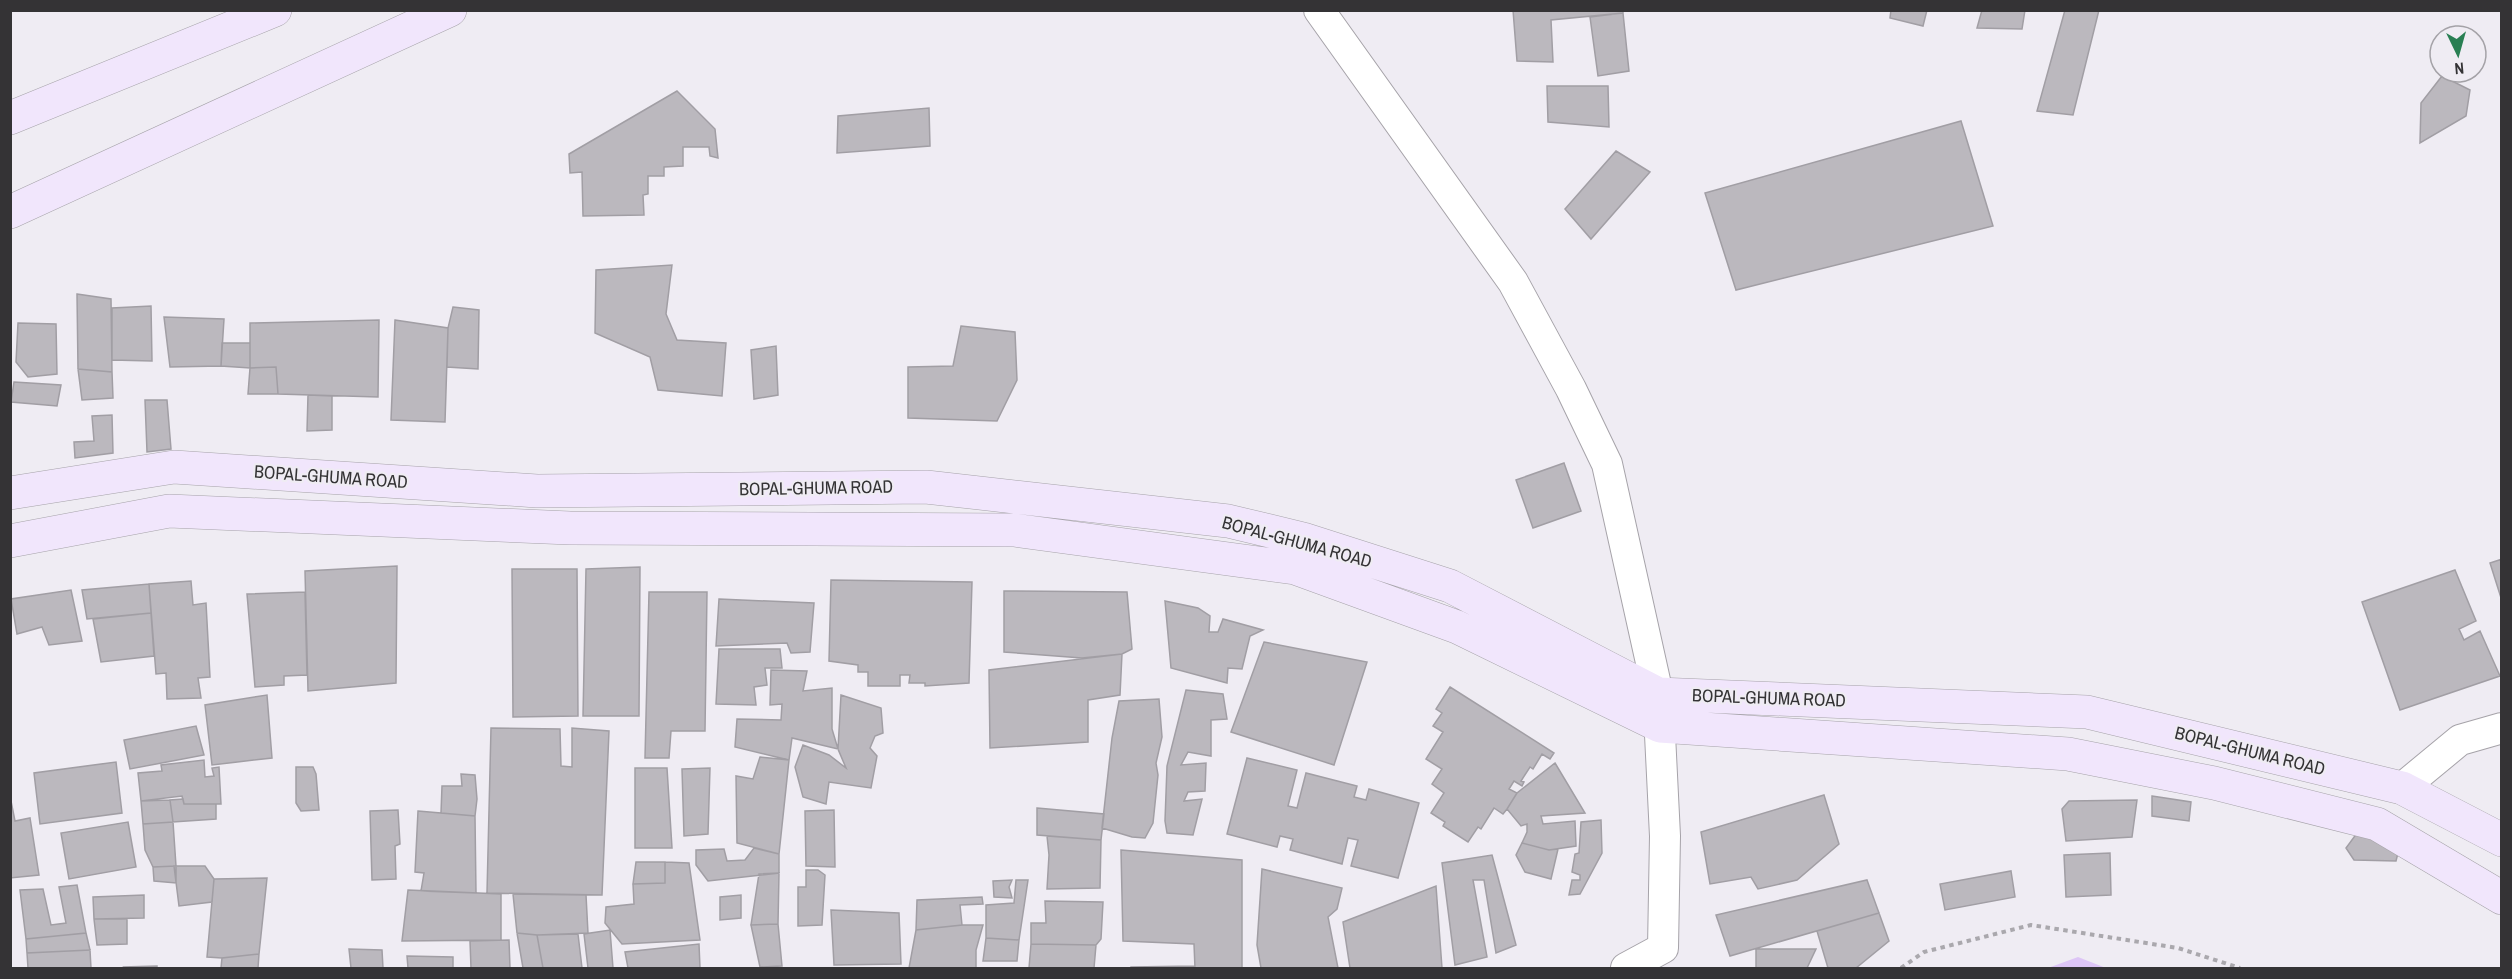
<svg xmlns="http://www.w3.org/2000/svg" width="2512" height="979" viewBox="0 0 2512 979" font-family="'Archivo Narrow',sans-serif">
<rect width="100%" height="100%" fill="#efecf3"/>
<!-- water -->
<path fill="#ddc5f6" d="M 2078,957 L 2106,968 L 2048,968 Z"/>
<!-- building -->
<path fill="#bbb8be" stroke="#a19ea4" stroke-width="1.5" d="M 1513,10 L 1623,10 L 1623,13 L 1551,20 L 1553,62 L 1517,61 Z
M 1891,10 L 1927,10 L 1923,26 L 1890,18 Z
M 1982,10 L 2025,10 L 2022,29 L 1977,28 Z
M 2065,10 L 2099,10 L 2073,115 L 2037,111 Z
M 1623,13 L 1629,71 L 1598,76 L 1590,17 Z
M 2442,76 L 2470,90 L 2466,116 L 2420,143 L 2421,103 Z
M 1547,86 L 1608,86 L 1609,127 L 1548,122 Z
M 677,91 L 715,129 L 718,158 L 710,156 L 709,147 L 683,147 L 683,166 L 664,167 L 664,176 L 648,176 L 648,194 L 643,195 L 644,215 L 583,216 L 582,172 L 570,173 L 569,154 Z
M 929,108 L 930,146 L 837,153 L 838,116 Z
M 1961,121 L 1993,226 L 1736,290 L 1705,193 Z
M 1616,151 L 1650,172 L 1591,239 L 1565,209 Z
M 672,265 L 666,314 L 677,340 L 726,343 L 722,396 L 658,390 L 650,357 L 595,333 L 596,270 Z
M 77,294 L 111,299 L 112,372 L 78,369 Z
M 151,306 L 152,361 L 112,360 L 112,308 Z
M 453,307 L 479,310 L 478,369 L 447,367 L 448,328 Z
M 164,317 L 224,319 L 221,366 L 170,367 Z
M 379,320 L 378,397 L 278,394 L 276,367 L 250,368 L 250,323 Z
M 395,320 L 448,328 L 445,422 L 391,420 Z
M 18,323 L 56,324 L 57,374 L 28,377 L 16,362 Z
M 961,326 L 1015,332 L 1017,380 L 997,421 L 908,418 L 908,367 L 953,366 Z
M 222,343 L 250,343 L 250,368 L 221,366 Z
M 776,346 L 778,395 L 754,399 L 751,350 Z
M 276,367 L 278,394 L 248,394 L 250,368 Z
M 78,369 L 112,372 L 113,398 L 82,400 Z
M 14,382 L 61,385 L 57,406 L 11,402 Z
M 308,395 L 332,396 L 332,430 L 307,431 Z
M 145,400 L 167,400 L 171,449 L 147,452 Z
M 112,415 L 113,453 L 75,458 L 74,442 L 94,441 L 92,416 Z
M 1564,463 L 1581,511 L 1533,528 L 1516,480 Z
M 2502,559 L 2502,601 L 2490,563 Z
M 397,566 L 396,683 L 308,691 L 305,571 Z
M 640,567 L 639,716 L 583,716 L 586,569 Z
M 512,569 L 577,569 L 578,716 L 513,717 Z
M 2455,570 L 2476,621 L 2459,629 L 2464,640 L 2480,631 L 2500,676 L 2400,710 L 2362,602 Z
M 831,580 L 972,582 L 969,683 L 925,686 L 925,683 L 909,683 L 910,675 L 900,675 L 900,686 L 868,686 L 868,672 L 858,672 L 858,665 L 829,661 Z
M 191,581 L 193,605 L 206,603 L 210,677 L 198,678 L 201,698 L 167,699 L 166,673 L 156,674 L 149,584 Z
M 149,584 L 151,613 L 87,619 L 82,590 Z
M 71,590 L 82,641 L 49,645 L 42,627 L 17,634 L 11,599 Z
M 1004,591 L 1127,592 L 1132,649 L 1122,654 L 1082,658 L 1004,652 Z
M 305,592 L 307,675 L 284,676 L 284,685 L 255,687 L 247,594 Z
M 649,592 L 707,592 L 705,731 L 671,731 L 669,758 L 645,758 Z
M 719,599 L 814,603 L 810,652 L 791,653 L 787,643 L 716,646 Z
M 1165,601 L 1198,608 L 1210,616 L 1209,632 L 1218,632 L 1223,619 L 1263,630 L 1250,636 L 1242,669 L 1228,668 L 1227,683 L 1171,668 Z
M 151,613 L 154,656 L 101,662 L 93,619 Z
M 1264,642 L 1367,662 L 1334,765 L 1231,732 Z
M 719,649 L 780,649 L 782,668 L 765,668 L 767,685 L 754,687 L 756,705 L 716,704 Z
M 1122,654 L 1120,695 L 1088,700 L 1088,742 L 990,748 L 989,670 Z
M 771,670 L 807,671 L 803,691 L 832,688 L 832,729 L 838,749 L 792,738 L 789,760 L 735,747 L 737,719 L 781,720 L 782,704 L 770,705 Z
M 1450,687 L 1554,753 L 1550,759 L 1542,754 L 1533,769 L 1530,767 L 1521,781 L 1524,782 L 1522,786 L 1514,781 L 1509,789 L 1517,793 L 1507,809 L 1503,814 L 1494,808 L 1481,829 L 1478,827 L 1468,842 L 1443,826 L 1445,822 L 1431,813 L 1444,793 L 1432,784 L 1442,769 L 1426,759 L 1443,732 L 1433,726 L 1442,713 L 1436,709 Z
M 1186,690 L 1223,694 L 1227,719 L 1211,720 L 1211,756 L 1188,752 L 1181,765 L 1206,763 L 1205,791 L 1188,792 L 1184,801 L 1202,799 L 1193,835 L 1167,833 L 1165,821 L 1167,766 Z
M 267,695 L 272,758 L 212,765 L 205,705 Z
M 841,695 L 881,708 L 883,733 L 875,736 L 870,748 L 877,756 L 871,788 L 829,782 L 826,804 L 803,797 L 795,767 L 803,745 L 829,755 L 846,768 L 838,749 Z
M 1159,699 L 1162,737 L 1156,763 L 1158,775 L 1153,823 L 1145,838 L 1132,837 L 1102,828 L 1112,738 L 1119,701 Z
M 196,726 L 204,755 L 130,769 L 124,740 Z
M 491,728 L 560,729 L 561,766 L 572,767 L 572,728 L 609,731 L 602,895 L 487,893 Z
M 760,757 L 789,760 L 779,854 L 737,843 L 736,776 L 753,779 Z
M 1247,758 L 1297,770 L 1288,806 L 1297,808 L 1306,773 L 1357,786 L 1354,797 L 1366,800 L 1369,789 L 1419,803 L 1398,878 L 1351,866 L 1358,840 L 1348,838 L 1342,864 L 1290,850 L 1293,839 L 1280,836 L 1277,847 L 1227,834 Z
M 204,760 L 205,777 L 214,776 L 212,768 L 219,767 L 221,804 L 184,804 L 182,796 L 141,801 L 138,773 L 162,771 L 161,765 Z
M 116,762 L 122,813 L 40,824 L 34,773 Z
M 1555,763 L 1585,813 L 1541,816 L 1543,824 L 1575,821 L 1576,846 L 1549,850 L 1522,843 L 1527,832 L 1527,824 L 1521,826 L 1507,809 L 1517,793 Z
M 296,767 L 313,767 L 316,774 L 319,810 L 301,811 L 296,803 Z
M 635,768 L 667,768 L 672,848 L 635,848 Z
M 710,768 L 708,834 L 684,836 L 682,769 Z
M 461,774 L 475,775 L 477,799 L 475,816 L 441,813 L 442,786 L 462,786 Z
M 1824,795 L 1839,844 L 1797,880 L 1758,889 L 1751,877 L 1710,884 L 1701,832 Z
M 10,796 L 15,821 L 30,818 L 39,875 L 10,878 Z
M 2152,796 L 2191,802 L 2189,821 L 2152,816 Z
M 183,799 L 184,804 L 216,804 L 216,819 L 173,822 L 170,800 Z
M 170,800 L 173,822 L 143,824 L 141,801 Z
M 2137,800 L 2132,837 L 2066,841 L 2062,809 L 2069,801 Z
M 1037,808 L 1104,814 L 1101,840 L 1037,835 Z
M 398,810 L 400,844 L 395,846 L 396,879 L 372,880 L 370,811 Z
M 834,810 L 835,867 L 806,866 L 805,811 Z
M 418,811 L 475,816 L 476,893 L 421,891 L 424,873 L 415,872 Z
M 1601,820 L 1602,853 L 1580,894 L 1569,895 L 1572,880 L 1580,880 L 1580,875 L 1572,872 L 1575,854 L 1579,853 L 1581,822 Z
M 128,822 L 136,867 L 69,879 L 61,833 Z
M 173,822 L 176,866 L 153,867 L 145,850 L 143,824 Z
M 2357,833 L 2400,845 L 2396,861 L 2354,860 L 2346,848 Z
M 1047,836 L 1101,840 L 1100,888 L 1047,889 L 1049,855 Z
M 1522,843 L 1549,850 L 1558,849 L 1551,879 L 1525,872 L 1516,855 Z
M 754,848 L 779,854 L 779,873 L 708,881 L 696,865 L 696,850 L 724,849 L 727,861 L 745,860 Z
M 1121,850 L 1242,860 L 1242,968 L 1195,968 L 1194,944 L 1123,941 Z
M 2110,853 L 2111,895 L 2066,897 L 2064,855 Z
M 1492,855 L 1516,945 L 1496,953 L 1484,880 L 1473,880 L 1487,957 L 1455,965 L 1442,863 Z
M 636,862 L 665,862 L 665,883 L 633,884 Z
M 665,862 L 689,863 L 700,940 L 622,944 L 605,923 L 606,907 L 634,904 L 633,884 L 665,883 Z
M 174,866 L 205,866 L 214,879 L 212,902 L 179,906 Z
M 176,866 L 176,883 L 154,881 L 153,867 Z
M 1262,869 L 1342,888 L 1337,909 L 1328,917 L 1338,968 L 1261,968 L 1257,945 Z
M 806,870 L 818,870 L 825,875 L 822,925 L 798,926 L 798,887 L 806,887 Z
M 2011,871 L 2015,897 L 1945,910 L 1940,884 Z
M 779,873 L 778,924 L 751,925 L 759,874 Z
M 267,878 L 259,954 L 222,958 L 207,957 L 214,879 Z
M 1012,880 L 1009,887 L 1012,898 L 994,897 L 993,881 Z
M 1016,880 L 1028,880 L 1019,940 L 986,938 L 986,905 L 1014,903 Z
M 1867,880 L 1879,913 L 1730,956 L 1716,915 Z
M 77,885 L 86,933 L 26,939 L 20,890 L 43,889 L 51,925 L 66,923 L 59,887 Z
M 1436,886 L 1442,968 L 1350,968 L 1343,922 Z
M 408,890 L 501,894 L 501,940 L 402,941 Z
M 513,894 L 586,895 L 588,933 L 537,935 L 517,933 Z
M 144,895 L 144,918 L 94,919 L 93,897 Z
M 741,895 L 741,918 L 720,920 L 720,897 Z
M 982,897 L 983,904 L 960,905 L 962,925 L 916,930 L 917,900 Z
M 1045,901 L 1103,902 L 1101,939 L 1096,945 L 1031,944 L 1031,923 L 1046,923 Z
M 831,910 L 899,913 L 901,964 L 834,965 Z
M 1879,913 L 1889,941 L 1856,968 L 1828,968 L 1817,931 Z
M 94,919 L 127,919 L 127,944 L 97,945 Z
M 778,924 L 782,966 L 760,967 L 751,925 Z
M 962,925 L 983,925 L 976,950 L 976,968 L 909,968 L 916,930 Z
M 610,930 L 613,968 L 588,968 L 584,934 Z
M 86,933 L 90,950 L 27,953 L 26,939 Z
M 517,933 L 537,935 L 543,968 L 523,968 Z
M 578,934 L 582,968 L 543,968 L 537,935 Z
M 986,938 L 1019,940 L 1017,961 L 983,961 Z
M 509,940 L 510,968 L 471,968 L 470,941 Z
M 699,944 L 700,968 L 628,968 L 625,952 Z
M 1031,944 L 1096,945 L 1094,968 L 1029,968 Z
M 349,949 L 382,950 L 383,968 L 351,968 Z
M 1756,949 L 1816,949 L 1807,968 L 1756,968 Z
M 90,950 L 91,968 L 28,968 L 27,953 Z
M 259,954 L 258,968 L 221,968 L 222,958 Z
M 407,956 L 453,957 L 453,968 L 408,968 Z
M 157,966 L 157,968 L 125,968 L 124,967 Z
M 1194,966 L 1195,968 L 1131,968 L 1131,967 Z"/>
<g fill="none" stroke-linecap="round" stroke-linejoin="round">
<!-- street casing -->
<g stroke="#a6a3a9" stroke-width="32">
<path id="street" d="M 1319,10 L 1513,282 L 1571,389 L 1607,464 L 1658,694 L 1665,836 L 1663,948 L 1626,968
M 2402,788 L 2460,740 L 2502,728"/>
</g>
<!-- secondary casing -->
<g stroke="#a6a3a9" stroke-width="34">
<path id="secondary" d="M 10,118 L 275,10
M 10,212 L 450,10
M 10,493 L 174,467 L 537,491 L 926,487 L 1228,521 L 1303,539 L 1450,586 L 1658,694 L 2087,712 L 2402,788 L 2502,840
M 10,541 L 169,511 L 570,528 L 1014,530 L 1295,568 L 1457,627 L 1660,726 L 2068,754 L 2214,783 L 2377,824 L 2502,898"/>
</g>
<!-- path -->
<path stroke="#aaa8ad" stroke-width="4" stroke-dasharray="4.5 4.5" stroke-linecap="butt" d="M 1901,968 L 1924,952 L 2031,925 L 2178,948 L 2240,968"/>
<!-- street -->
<use href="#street" stroke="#fff" stroke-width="30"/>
<!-- secondary -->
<use href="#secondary" stroke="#f1e6fc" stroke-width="33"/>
</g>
<g text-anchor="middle" stroke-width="4.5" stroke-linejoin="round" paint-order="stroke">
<!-- street labels -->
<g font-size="18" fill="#343335" stroke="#efecf3">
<text transform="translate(331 477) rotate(4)" y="6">BOPAL-GHUMA ROAD</text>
<text transform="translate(816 488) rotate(-1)" y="6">BOPAL-GHUMA ROAD</text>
<text transform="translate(1297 542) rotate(15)" y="6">BOPAL-GHUMA ROAD</text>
<text transform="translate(1769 698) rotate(2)" y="6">BOPAL-GHUMA ROAD</text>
<text transform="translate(2250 751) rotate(14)" y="6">BOPAL-GHUMA ROAD</text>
</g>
</g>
<!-- border -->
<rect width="2512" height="979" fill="none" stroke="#343335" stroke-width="24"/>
<!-- north arrow -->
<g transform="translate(2458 54) rotate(175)"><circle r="28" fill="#efecf3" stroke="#a4a2a7" stroke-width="1.5"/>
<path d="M0-4.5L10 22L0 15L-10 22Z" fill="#297f53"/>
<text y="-9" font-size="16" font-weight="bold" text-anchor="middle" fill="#343335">N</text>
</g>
</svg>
